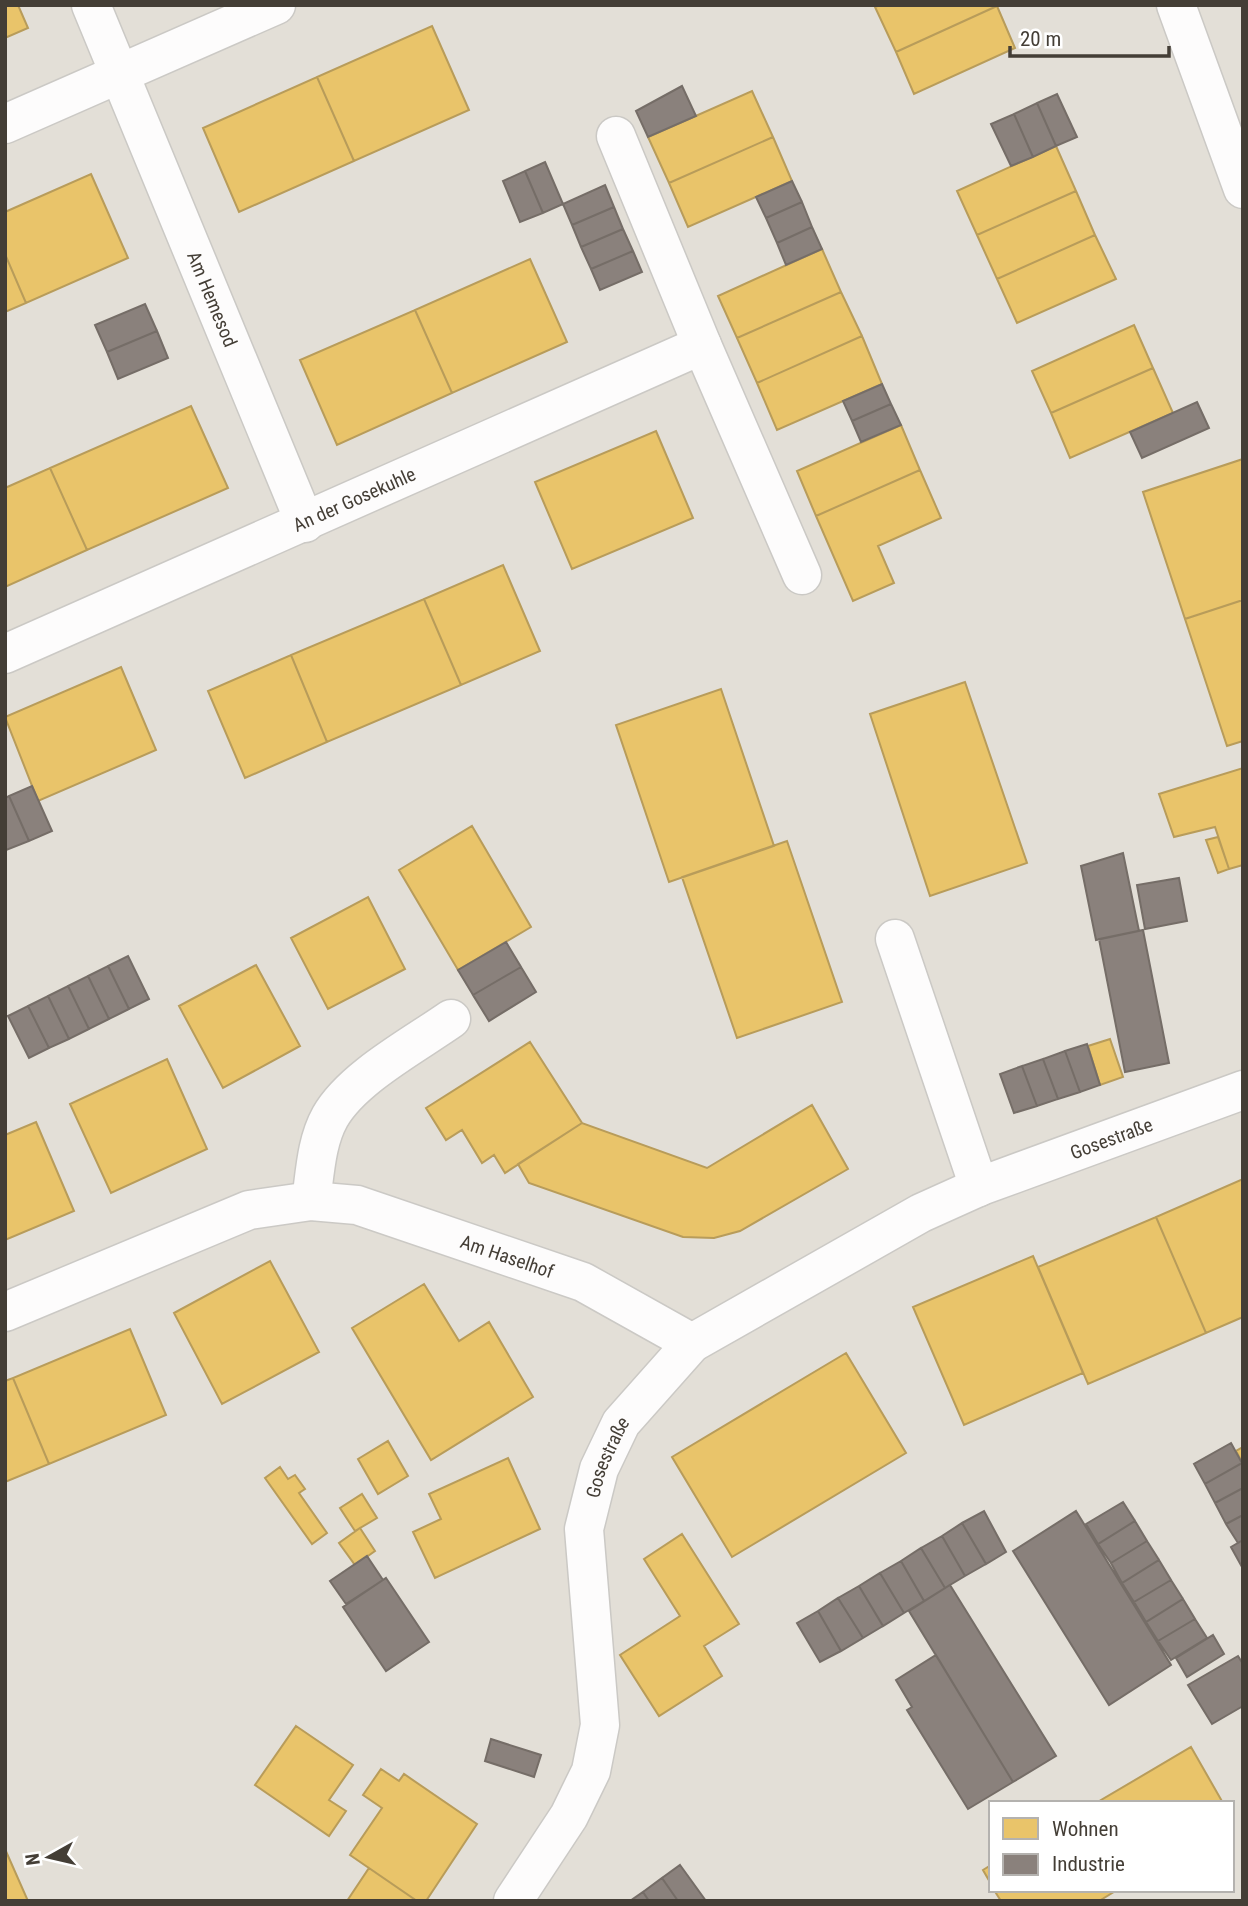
<svg xmlns="http://www.w3.org/2000/svg" width="1248" height="1906" viewBox="0 0 1248 1906" font-family="'Roboto Condensed',sans-serif">
<rect width="100%" height="100%" fill="#efede9"/>
<!-- residential -->
<path fill="#e3dfd7" fill-rule="evenodd" d="M 5,5 L 1243,5 L 1243,1901 L 5,1901 ZM 991,1803 L 1232,1803 L 1232,1890 L 991,1890 Z"/>
<!-- homes -->
<path fill="#e9c46a" stroke="#b89c5a" stroke-width="2" d="M 5,5 L 18,5 L 28,28 L 5,38 Z
M 880,5 L 997,5 L 997,6 L 896,52 L 875,7 Z
M 997,6 L 1015,48 L 914,94 L 896,52 Z
M 432,26 L 469,110 L 354,161 L 317,77 Z
M 317,77 L 354,161 L 239,212 L 203,128 Z
M 752,91 L 773,137 L 669,183 L 648,137 Z
M 773,137 L 792,181 L 688,227 L 669,183 Z
M 1056,146 L 1076,191 L 977,235 L 957,191 Z
M 91,174 L 128,258 L 26,303 L 5,254 L 5,212 Z
M 1076,191 L 1095,235 L 997,279 L 977,235 Z
M 1095,235 L 1116,279 L 1017,323 L 997,279 Z
M 822,249 L 841,292 L 737,338 L 718,296 Z
M 5,254 L 26,303 L 5,312 Z
M 530,259 L 567,342 L 452,393 L 415,310 Z
M 841,292 L 862,336 L 757,383 L 737,338 Z
M 415,310 L 452,393 L 337,445 L 300,360 Z
M 1134,325 L 1153,368 L 1051,413 L 1032,371 Z
M 862,336 L 882,384 L 777,430 L 757,383 Z
M 1153,368 L 1173,413 L 1070,458 L 1051,413 Z
M 191,406 L 228,488 L 87,550 L 50,468 Z
M 901,425 L 920,470 L 816,516 L 797,471 Z
M 656,431 L 693,518 L 572,569 L 535,482 Z
M 1243,459 L 1243,600 L 1185,619 L 1143,492 Z
M 50,468 L 87,550 L 5,587 L 5,488 Z
M 920,470 L 941,518 L 878,546 L 894,583 L 853,601 L 816,516 Z
M 503,565 L 540,651 L 461,685 L 424,599 Z
M 424,599 L 461,685 L 327,742 L 291,655 Z
M 1243,600 L 1243,741 L 1227,746 L 1185,619 Z
M 291,655 L 327,742 L 245,778 L 208,691 Z
M 121,667 L 156,750 L 38,801 L 5,717 Z
M 965,682 L 1027,863 L 930,896 L 870,714 Z
M 721,689 L 774,846 L 669,882 L 616,725 Z
M 1243,768 L 1243,865 L 1229,869 L 1215,827 L 1174,837 L 1159,794 Z
M 472,826 L 531,927 L 458,970 L 399,870 Z
M 1218,837 L 1229,869 L 1218,873 L 1206,840 Z
M 787,841 L 842,1002 L 737,1038 L 682,877 Z
M 368,897 L 405,969 L 328,1009 L 291,938 Z
M 256,965 L 300,1046 L 223,1088 L 179,1006 Z
M 1110,1039 L 1123,1077 L 1100,1085 L 1088,1046 Z
M 530,1042 L 582,1123 L 505,1173 L 494,1155 L 482,1163 L 462,1130 L 446,1140 L 426,1108 Z
M 167,1059 L 207,1149 L 111,1193 L 70,1104 Z
M 812,1105 L 848,1169 L 740,1231 L 714,1238 L 683,1237 L 529,1183 L 518,1164 L 582,1123 L 707,1168 Z
M 36,1122 L 74,1211 L 5,1240 L 5,1135 Z
M 1243,1179 L 1243,1317 L 1206,1333 L 1156,1217 Z
M 1156,1217 L 1206,1333 L 1088,1384 L 1038,1267 Z
M 1033,1256 L 1083,1373 L 964,1425 L 913,1307 Z
M 270,1261 L 319,1352 L 222,1404 L 174,1313 Z
M 424,1284 L 459,1341 L 489,1322 L 533,1397 L 431,1460 L 352,1328 Z
M 130,1329 L 166,1415 L 49,1464 L 13,1378 Z
M 846,1353 L 906,1453 L 732,1557 L 672,1457 Z
M 13,1378 L 49,1464 L 5,1482 L 5,1381 Z
M 388,1441 L 408,1476 L 378,1494 L 358,1459 Z
M 1243,1447 L 1243,1464 L 1236,1451 Z
M 508,1458 L 540,1529 L 435,1578 L 413,1532 L 441,1519 L 429,1494 Z
M 280,1467 L 288,1479 L 295,1475 L 305,1489 L 299,1493 L 327,1533 L 312,1544 L 265,1478 Z
M 362,1494 L 377,1518 L 355,1531 L 340,1508 Z
M 360,1528 L 375,1551 L 355,1565 L 339,1543 Z
M 682,1534 L 739,1624 L 704,1646 L 722,1676 L 659,1716 L 620,1655 L 680,1616 L 644,1559 Z
M 296,1726 L 353,1765 L 329,1800 L 346,1811 L 329,1836 L 255,1785 Z
M 1191,1747 L 1223,1803 L 1096,1803 Z
M 381,1769 L 399,1781 L 404,1774 L 477,1824 L 426,1901 L 417,1901 L 350,1855 L 382,1808 L 363,1795 Z
M 5,1849 L 28,1901 L 5,1901 Z
M 991,1865 L 991,1884 L 983,1870 Z
M 369,1868 L 417,1901 L 347,1901 Z
M 994,1890 L 1117,1890 L 1099,1901 L 1001,1901 Z"/>
<!-- industry -->
<path fill="#8a817c" stroke="#756d67" stroke-width="2" d="M 682,86 L 696,116 L 648,137 L 636,111 Z
M 1057,94 L 1077,137 L 1056,146 L 1037,103 Z
M 1037,103 L 1056,146 L 1033,157 L 1014,114 Z
M 1014,114 L 1033,157 L 1011,166 L 991,124 Z
M 545,162 L 563,204 L 543,213 L 525,171 Z
M 525,171 L 543,213 L 520,222 L 503,181 Z
M 792,181 L 802,202 L 766,218 L 756,197 Z
M 605,185 L 614,207 L 572,225 L 563,204 Z
M 802,202 L 812,227 L 777,243 L 766,218 Z
M 614,207 L 623,229 L 581,247 L 572,225 Z
M 812,227 L 822,249 L 786,265 L 777,243 Z
M 623,229 L 633,251 L 591,269 L 581,247 Z
M 633,251 L 642,272 L 600,290 L 591,269 Z
M 145,304 L 157,331 L 107,352 L 95,325 Z
M 157,331 L 168,358 L 118,379 L 107,352 Z
M 882,384 L 891,404 L 852,421 L 843,401 Z
M 1197,402 L 1209,428 L 1142,458 L 1130,432 Z
M 891,404 L 901,425 L 861,442 L 852,421 Z
M 32,786 L 52,831 L 29,841 L 9,796 Z
M 9,796 L 29,841 L 6,850 L 5,798 Z
M 1123,853 L 1139,931 L 1096,940 L 1081,866 Z
M 1179,878 L 1187,921 L 1145,929 L 1137,885 Z
M 1143,930 L 1169,1063 L 1125,1072 L 1099,939 Z
M 506,942 L 521,967 L 473,995 L 458,970 Z
M 128,956 L 149,999 L 129,1009 L 108,966 Z
M 108,966 L 129,1009 L 109,1019 L 88,976 Z
M 521,967 L 536,992 L 489,1021 L 473,995 Z
M 88,976 L 109,1019 L 89,1029 L 68,986 Z
M 68,986 L 89,1029 L 69,1039 L 48,996 Z
M 48,996 L 69,1039 L 49,1048 L 28,1006 Z
M 28,1006 L 49,1048 L 29,1058 L 8,1016 Z
M 1087,1044 L 1100,1085 L 1080,1092 L 1065,1051 Z
M 1065,1051 L 1080,1092 L 1058,1099 L 1043,1059 Z
M 1043,1059 L 1058,1099 L 1037,1106 L 1022,1066 Z
M 1022,1066 L 1037,1106 L 1014,1113 L 1000,1074 Z
M 1231,1443 L 1242,1463 L 1205,1484 L 1194,1464 Z
M 1242,1463 L 1243,1488 L 1215,1503 L 1205,1484 Z
M 1243,1488 L 1243,1515 L 1226,1524 L 1215,1503 Z
M 1123,1502 L 1135,1521 L 1098,1544 L 1086,1524 Z
M 984,1511 L 1006,1552 L 986,1564 L 962,1523 Z
M 1076,1511 L 1171,1665 L 1109,1705 L 1013,1551 Z
M 1243,1515 L 1243,1540 L 1238,1543 L 1226,1524 Z
M 1135,1521 L 1147,1541 L 1111,1563 L 1098,1544 Z
M 962,1523 L 986,1564 L 965,1576 L 942,1536 Z
M 942,1536 L 965,1576 L 945,1588 L 921,1548 Z
M 1243,1540 L 1243,1567 L 1242,1567 L 1231,1547 Z
M 1147,1541 L 1159,1560 L 1122,1583 L 1111,1563 Z
M 921,1548 L 945,1588 L 924,1601 L 901,1561 Z
M 367,1556 L 383,1580 L 346,1604 L 330,1581 Z
M 1159,1560 L 1171,1580 L 1134,1602 L 1122,1583 Z
M 901,1561 L 924,1601 L 904,1613 L 880,1573 Z
M 880,1573 L 904,1613 L 883,1626 L 859,1586 Z
M 386,1578 L 429,1642 L 386,1671 L 343,1607 Z
M 1171,1580 L 1183,1599 L 1146,1622 L 1134,1602 Z
M 950,1585 L 1056,1756 L 1013,1782 L 909,1611 Z
M 859,1586 L 883,1626 L 863,1638 L 838,1598 Z
M 838,1598 L 863,1638 L 841,1651 L 818,1611 Z
M 1183,1599 L 1195,1619 L 1158,1641 L 1146,1622 Z
M 818,1611 L 841,1651 L 820,1662 L 797,1623 Z
M 1195,1619 L 1207,1638 L 1171,1660 L 1158,1641 Z
M 1213,1635 L 1224,1654 L 1187,1677 L 1176,1658 Z
M 936,1655 L 1013,1782 L 968,1809 L 907,1710 L 912,1707 L 896,1680 Z
M 1238,1656 L 1243,1664 L 1243,1706 L 1212,1724 L 1188,1685 Z
M 491,1739 L 541,1755 L 534,1777 L 485,1761 Z
M 680,1865 L 706,1901 L 678,1901 L 662,1878 Z
M 662,1878 L 678,1901 L 649,1901 L 643,1892 Z
M 643,1892 L 649,1901 L 630,1901 Z"/>
<g fill="none" stroke-linecap="round" stroke-linejoin="round">
<!-- minor casing -->
<g stroke="#cbc9c5" stroke-width="41">
<g id="minor">
<path id="s1" d="M 91,5 L 305,523"/>
<path d="M 1176,5 L 1243,189"/>
<path d="M 5,124 L 276,5"/>
<path d="M 616,136 L 702,345"/>
<path id="s2" d="M 5,654 L 702,345 L 802,575"/>
<path d="M 895,939 L 979,1187"/>
<path d="M 311,1201 C 315,1174 316,1142 330,1117 C 352,1078 414,1045 451,1019"/>
<path id="s3" d="M 5,1312 L 249,1210 L 311,1201 L 357,1205 L 583,1282 L 692,1343"/>
<path id="s4" d="M 513,1901 L 569,1816 L 591,1771 L 600,1725 L 584,1529 L 599,1469 L 621,1423 L 692,1343 L 921,1213 L 981,1186 L 1243,1090"/>
</g>
</g>
<!-- minor -->
<use href="#minor" stroke="#fdfcfc" stroke-width="38"/>
</g>
<g text-anchor="middle" stroke-width="7" stroke-linejoin="round" paint-order="stroke">
<!-- street labels -->
<g font-size="19" fill="#443e36" stroke="#fff">
<text dy="7" stroke="none"><textPath href="#s1" startOffset="318">Am Hemesod</textPath></text>
<text dy="7" stroke="none"><textPath href="#s2" startOffset="382">An der Gosekuhle</textPath></text>
<text dy="7" stroke="none"><textPath href="#s4" startOffset="1083">Gosestraße</textPath></text>
<text dy="7" stroke="none"><textPath href="#s3" startOffset="532">Am Haselhof</textPath></text>
<text dy="7" stroke="none"><textPath href="#s4" startOffset="471">Gosestraße</textPath></text>
</g>
</g>
<!-- border -->
<rect width="1248" height="1906" fill="none" stroke="#443e36" stroke-width="14"/>
<!-- legend -->
<rect x="989" y="1801" width="245" height="91" fill="#ffffff" stroke="#b4b2af" stroke-width="2"/>
<rect x="1003" y="1818" width="35" height="21" fill="#e9c46a" stroke="#b4b2af" stroke-width="2"/>
<text x="1052" y="1836" font-size="21" fill="#443e36">Wohnen</text>
<rect x="1003" y="1854" width="35" height="21" fill="#8a817c" stroke="#b4b2af" stroke-width="2"/>
<text x="1052" y="1871" font-size="21" fill="#443e36">Industrie</text>
<!-- north arrow -->
<g transform="translate(49 1857) rotate(262)" stroke="#ffffff" stroke-width="5" paint-order="stroke">
<path d="M0-5L12 26L0 18L-12 26Z" fill="#443e36"/>
<text y="-10" font-size="19" font-weight="bold" text-anchor="middle" fill="#443e36">N</text>
</g>
<!-- scale -->
<path d="M1010 46v10h159v-10" fill="none" stroke="#443e36" stroke-width="3.5"/>
<text x="1020" y="46" font-size="21" fill="#443e36" stroke="#ffffff" stroke-width="5" paint-order="stroke">20 m</text>
</svg>
